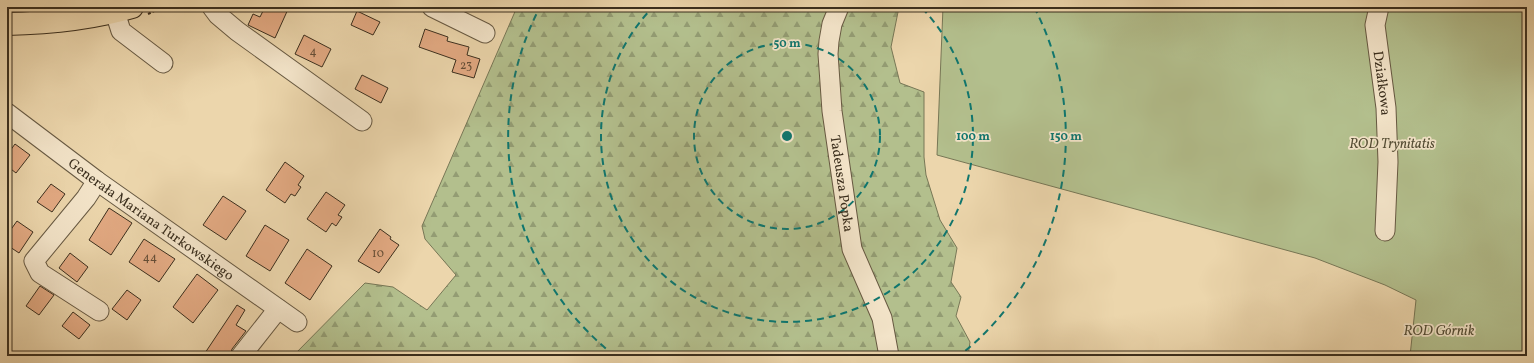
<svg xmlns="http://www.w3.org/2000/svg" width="1534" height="363" viewBox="0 0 1534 363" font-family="Vollkorn,serif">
<defs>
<pattern id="forest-firs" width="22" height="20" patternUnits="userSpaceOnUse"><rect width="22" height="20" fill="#b3bf8d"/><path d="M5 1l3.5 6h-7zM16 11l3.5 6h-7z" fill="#939c73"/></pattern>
</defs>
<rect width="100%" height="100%" fill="#ecd6ac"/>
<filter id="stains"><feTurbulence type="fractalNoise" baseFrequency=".005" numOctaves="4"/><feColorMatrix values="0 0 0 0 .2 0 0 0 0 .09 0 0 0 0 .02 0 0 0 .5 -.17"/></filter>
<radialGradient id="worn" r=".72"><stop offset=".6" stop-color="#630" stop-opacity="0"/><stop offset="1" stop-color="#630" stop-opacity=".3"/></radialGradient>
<!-- forest -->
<path fill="url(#forest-firs)" stroke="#777756" d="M 517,7 L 899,7 L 891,47 L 900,83 L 924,92 L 924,157 L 926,175 L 940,220 L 957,248 L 951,282 L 961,297 L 956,316 L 970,342 L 968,356 L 293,356 L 365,283 L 393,287 L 427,310 L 456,275 L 425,239 L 422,226 Z"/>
<!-- garden -->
<path fill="#b3bf8d" stroke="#777756" d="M 943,7 L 1527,7 L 1527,356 L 1410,356 L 1416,300 L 1385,285 L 1315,258 L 937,155 Z"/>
<!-- building -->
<path fill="#e3aa83" stroke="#3b2f1e" d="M 265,7 L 289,7 L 275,38 L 248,25 L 253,14 L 260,17 Z
M 357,11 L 380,22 L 373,35 L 351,25 Z
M 425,29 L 448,37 L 447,41 L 469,47 L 467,55 L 480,59 L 474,78 L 452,72 L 456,60 L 419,47 Z
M 304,35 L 331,49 L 322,67 L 295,54 Z
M 362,75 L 388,88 L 381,103 L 355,89 Z
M 15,144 L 30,155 L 16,173 L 7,166 L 7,155 Z
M 285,162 L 304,176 L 298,185 L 301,187 L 295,196 L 291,194 L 285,203 L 266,190 Z
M 51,184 L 65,194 L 52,212 L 37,202 Z
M 326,192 L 345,205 L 338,215 L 342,217 L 336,226 L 332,223 L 326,232 L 307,219 Z
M 223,196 L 246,211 L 226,240 L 203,225 Z
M 109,208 L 132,223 L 111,255 L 89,240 Z
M 17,221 L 33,232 L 19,253 L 7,245 L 7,235 Z
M 265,225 L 289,240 L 270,271 L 246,256 Z
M 380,229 L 391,237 L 390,239 L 399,245 L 379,273 L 358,261 Z
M 144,239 L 175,259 L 159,282 L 129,262 Z
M 307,249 L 332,266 L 310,300 L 285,283 Z
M 70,253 L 88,267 L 77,282 L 59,268 Z
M 197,274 L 218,290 L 193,323 L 173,307 Z
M 40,286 L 54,295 L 39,315 L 26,306 Z
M 127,290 L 141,300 L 127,320 L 112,309 Z
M 237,305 L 245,310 L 236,325 L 246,331 L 232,349 L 230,356 L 203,356 Z
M 73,312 L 90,325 L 79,339 L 62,326 Z"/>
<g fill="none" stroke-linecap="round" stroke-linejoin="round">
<!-- minor casing -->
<g stroke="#675942" stroke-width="21">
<g id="minor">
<path d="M 212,7 L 218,15 L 237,31 L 362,121"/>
<path d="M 432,7 L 485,33"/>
<path id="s1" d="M 839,7 L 832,24 L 829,41 L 828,54 L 832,111 L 852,249 L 882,318 L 889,356"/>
<path id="s2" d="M 1379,7 L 1375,25 L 1386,108 L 1388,162 L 1385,231"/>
<path d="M 115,12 L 121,31 L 163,63"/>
<path id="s3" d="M 7,113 L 97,181 L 297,322"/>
<path d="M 97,181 L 86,198 L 34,261 L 40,273 L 99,311"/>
<path d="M 241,356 L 278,309"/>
</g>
</g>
<!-- major casing -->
<g stroke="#3b2f1e" stroke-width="24">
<path id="major" d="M 7,24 C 49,23 92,19 132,7"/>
</g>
<!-- path -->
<path stroke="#3b2f1e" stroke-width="2" stroke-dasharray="3 2" stroke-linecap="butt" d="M 148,14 L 163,7"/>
<!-- minor -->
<use href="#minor" stroke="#f3e4c9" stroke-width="19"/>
<!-- major -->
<use href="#major" stroke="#ecd6ac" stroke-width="22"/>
</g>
<!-- distance rings -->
<g fill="none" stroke="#0f766e" stroke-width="2" stroke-dasharray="7 5">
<circle cx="787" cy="136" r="93"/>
<path d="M922 8A186 186 0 1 1 652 8"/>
<path d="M615 356A279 279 0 0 1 540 7M1034 7A279 279 0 0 1 959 356"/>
</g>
<g text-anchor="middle" stroke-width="3.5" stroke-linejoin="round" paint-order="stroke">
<!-- number labels -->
<g font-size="12" fill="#654e37">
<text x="313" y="55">4</text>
<text x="466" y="69">23</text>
<text x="378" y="257">10</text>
<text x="150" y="261">44</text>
</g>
<!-- street labels -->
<g font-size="14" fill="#3b2f1e" stroke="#f3e4c9">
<text dy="5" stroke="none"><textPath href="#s2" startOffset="77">Działkowa</textPath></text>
<text dy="5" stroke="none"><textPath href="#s1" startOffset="179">Tadeusza Popka</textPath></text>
<text dy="5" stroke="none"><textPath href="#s3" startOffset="179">Generała Mariana Turkowskiego</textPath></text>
</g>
<!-- park labels -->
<g font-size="14" font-style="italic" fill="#534c34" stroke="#f3e4c9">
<text x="1392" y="148">ROD Trynitatis</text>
<text x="1439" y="335">ROD Górnik</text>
</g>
</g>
<circle cx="787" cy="136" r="6" fill="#0f766e" stroke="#f3e4c9" stroke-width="2"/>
<g font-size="12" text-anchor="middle" font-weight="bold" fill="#0f766e" stroke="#f3e4c9" stroke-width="3.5" stroke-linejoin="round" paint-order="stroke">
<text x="787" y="47">50 m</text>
<text x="973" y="140">100 m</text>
<text x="1066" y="140">150 m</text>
</g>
<!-- margin -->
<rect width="1534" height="363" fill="none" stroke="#ecd6ac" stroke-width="24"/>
<rect x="8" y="8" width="1518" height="347" fill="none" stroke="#3b2f1e" stroke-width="2"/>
<rect x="12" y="12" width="1510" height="339" fill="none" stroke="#3b2f1e"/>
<rect width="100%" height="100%" filter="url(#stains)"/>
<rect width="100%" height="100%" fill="url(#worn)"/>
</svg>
